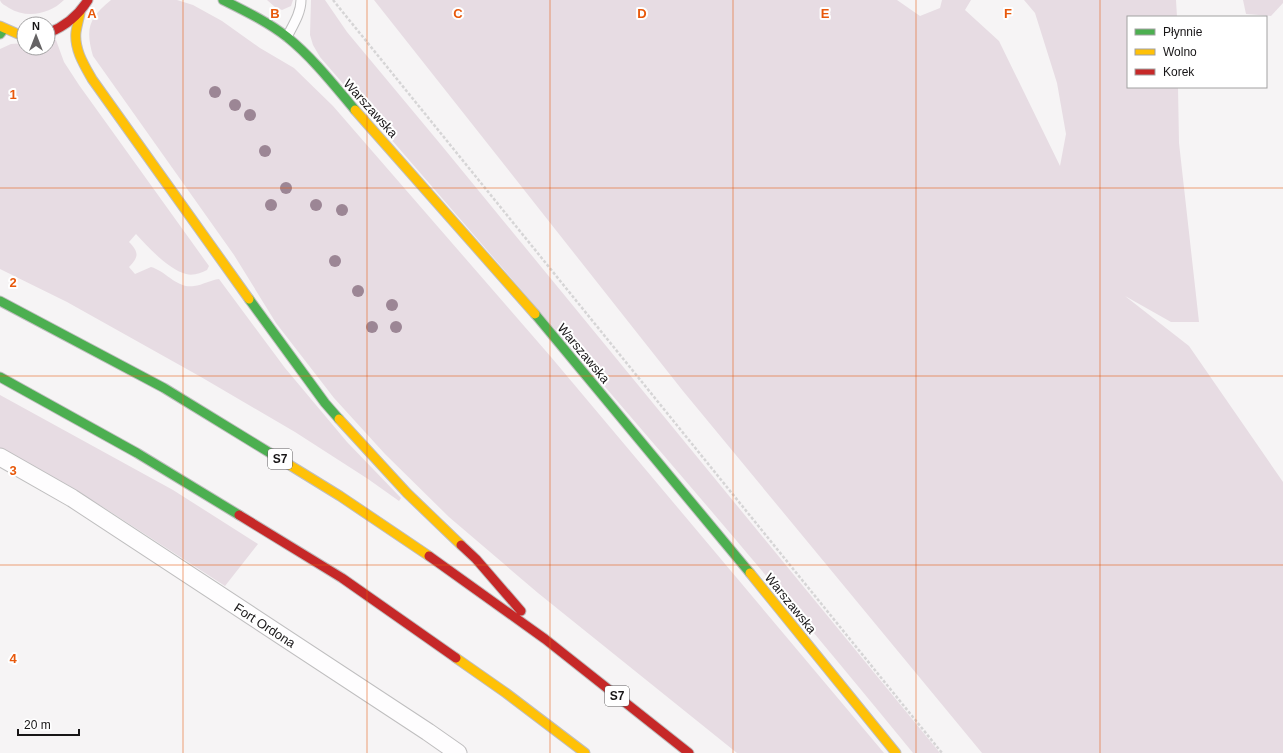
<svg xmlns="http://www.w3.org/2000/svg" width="1283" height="753" viewBox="0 0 1283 753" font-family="Helvetica,sans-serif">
<rect width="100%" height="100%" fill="#f6f4f5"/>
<!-- green -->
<path fill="#e7dce3" d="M 0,0 L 64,0 C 50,14 27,19 9,8 C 5,5 1,4 0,0 Z
M 111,0 L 177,0 L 193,5 L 222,21 L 260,48 L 294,68 L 333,106 L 551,357 L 884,753 L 737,753 L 538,593 L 449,517 L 385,454 L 334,398 L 276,323 L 234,255 L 93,56 C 85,28 89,18 111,0 Z
M 267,0 L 293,0 L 291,6 L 282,10 L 275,7 Z
M 311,0 L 325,0 L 347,32 L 442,146 L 940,753 L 913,753 C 720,516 519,288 320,57 L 313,45 L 310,35 Z
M 374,0 L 897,0 L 920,16 L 940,8 L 942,0 L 971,0 L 965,10 L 999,41 L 1060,166 L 1066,134 L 1057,83 L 1035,13 L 1024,0 L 1176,0 L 1177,17 L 1128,17 L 1128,87 L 1178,87 L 1179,143 L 1199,322 L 1171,322 L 1125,296 L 1189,346 L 1283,482 L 1283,753 L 982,753 L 683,391 Z
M 1243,0 L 1283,0 L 1283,3 L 1271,16 L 1246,14 Z
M 56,40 L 64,62 L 79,85 L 209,266 L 207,270 C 201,273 193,276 186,274 C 169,270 148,247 136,234 L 129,242 C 139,252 139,257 129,267 L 135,274 L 151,267 C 166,271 177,289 194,286 C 203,285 210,280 219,279 L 285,368 L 347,442 L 401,498 L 399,501 L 368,479 L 295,432 L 201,377 L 67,302 L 0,269 L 0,49 L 11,44 L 24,43 L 24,48 L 48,48 L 48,41 Z
M 0,395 L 173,490 L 258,544 L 225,586 L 103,507 L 0,449 Z"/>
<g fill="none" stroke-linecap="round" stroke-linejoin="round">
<!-- lane casing -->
<g stroke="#bfbebf" stroke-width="11">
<path id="lane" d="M 287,37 C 293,25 301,13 301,0"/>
</g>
<!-- street casing -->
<g stroke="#bfbebf" stroke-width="19">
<path id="street" d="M 0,457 L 72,498 L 428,732 L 458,753"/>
</g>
<!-- fast casing -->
<g stroke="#bfbebf" stroke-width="11">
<path id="fast" d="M 223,0 C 245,11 268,22 287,37 C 313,58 334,85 355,110
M 0,34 L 4,29
M 249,299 L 325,403 L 339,419
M 0,301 L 164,388 L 275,456
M 535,314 L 750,573
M 0,377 L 137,453 L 239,515"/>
</g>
<!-- slow casing -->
<g stroke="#bfbebf" stroke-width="11">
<path id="slow" d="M 80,13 C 79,19 77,25 76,32 C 74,49 84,65 92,79 L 249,299
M 0,26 L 18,34 L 24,34
M 355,110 L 535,314
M 339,419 L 407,493 L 461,545
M 275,456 L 340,496 L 429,556
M 750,573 L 896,753
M 456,658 L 506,693 L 585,753"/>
</g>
<!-- jam casing -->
<g stroke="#bfbebf" stroke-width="11">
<path id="jam" d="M 48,33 C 66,26 78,16 88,0
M 239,515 L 342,578 L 456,658
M 461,545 L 476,559 L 521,611
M 429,556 L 545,639 L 689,753"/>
</g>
<!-- path -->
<path stroke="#d6d5d6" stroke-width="2.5" stroke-dasharray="3 2" stroke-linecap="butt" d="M 333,0 L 942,753"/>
<!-- lane -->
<use href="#lane" stroke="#fefdfe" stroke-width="9"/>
<!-- street -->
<use href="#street" stroke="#fefdfe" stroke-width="17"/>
<!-- fast -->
<use href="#fast" stroke="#4caf50" stroke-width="9"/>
<!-- slow -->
<use href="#slow" stroke="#ffc107" stroke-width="9"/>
<!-- jam -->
<use href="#jam" stroke="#c62828" stroke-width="9"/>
</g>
<!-- trees -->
<g fill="#9c8695">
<circle cx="215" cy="92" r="6"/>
<circle cx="235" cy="105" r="6"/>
<circle cx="250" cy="115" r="6"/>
<circle cx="265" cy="151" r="6"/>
<circle cx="286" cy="188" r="6"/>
<circle cx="271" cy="205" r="6"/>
<circle cx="316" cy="205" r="6"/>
<circle cx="342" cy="210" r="6"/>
<circle cx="335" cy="261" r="6"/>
<circle cx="358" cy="291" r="6"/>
<circle cx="392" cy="305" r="6"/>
<circle cx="372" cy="327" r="6"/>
<circle cx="396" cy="327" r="6"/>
</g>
<!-- grid -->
<path fill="none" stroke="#e8590c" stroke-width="1" stroke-opacity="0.55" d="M 183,0 L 183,753M 367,0 L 367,753M 550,0 L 550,753M 733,0 L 733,753M 916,0 L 916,753M 1100,0 L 1100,753M 0,188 L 1283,188M 0,376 L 1283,376M 0,565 L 1283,565"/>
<g text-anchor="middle" stroke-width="4" stroke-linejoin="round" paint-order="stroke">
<!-- shield labels -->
<g fill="#fff" stroke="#5d5b5c" stroke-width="1">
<rect x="268" y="449" width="24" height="20" rx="3"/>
<rect x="605" y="686" width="24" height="20" rx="3"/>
</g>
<g font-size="12" font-weight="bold" fill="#171516">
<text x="280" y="463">S7</text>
<text x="617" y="700">S7</text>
</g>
<!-- street labels -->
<g font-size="13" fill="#171516" stroke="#fff">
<text transform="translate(371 108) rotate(48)" y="5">Warszawska</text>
<text transform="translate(584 353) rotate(50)" y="5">Warszawska</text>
<text transform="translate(791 603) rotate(51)" y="5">Warszawska</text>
<text transform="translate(265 625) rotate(33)" y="5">Fort Ordona</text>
</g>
</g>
<g font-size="13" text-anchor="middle" font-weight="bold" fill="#e8590c" stroke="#fff" stroke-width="4" stroke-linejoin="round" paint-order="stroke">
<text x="92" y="18">A</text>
<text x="275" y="18">B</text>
<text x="458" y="18">C</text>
<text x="642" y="18">D</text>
<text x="825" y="18">E</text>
<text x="1008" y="18">F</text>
<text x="13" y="99">1</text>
<text x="13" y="287">2</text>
<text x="13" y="475">3</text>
<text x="13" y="663">4</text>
</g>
<!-- legend -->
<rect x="1127" y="16" width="140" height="72" fill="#ffffff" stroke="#a2a1a2"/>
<rect x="1135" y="29" width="20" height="6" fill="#4caf50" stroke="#a2a1a2"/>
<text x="1163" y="36" font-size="12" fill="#171516">Płynnie</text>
<rect x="1135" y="49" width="20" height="6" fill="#ffc107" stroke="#a2a1a2"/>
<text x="1163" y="56" font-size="12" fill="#171516">Wolno</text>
<rect x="1135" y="69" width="20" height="6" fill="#c62828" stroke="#a2a1a2"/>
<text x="1163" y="76" font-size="12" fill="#171516">Korek</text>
<!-- north arrow -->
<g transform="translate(36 36)"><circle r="19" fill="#ffffff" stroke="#a2a1a2"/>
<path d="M0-3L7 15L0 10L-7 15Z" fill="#656364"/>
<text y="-6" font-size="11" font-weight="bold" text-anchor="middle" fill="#171516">N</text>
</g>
<!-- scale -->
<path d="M18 729v6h61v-6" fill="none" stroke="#171516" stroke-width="2"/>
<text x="24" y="729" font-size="12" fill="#171516" stroke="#ffffff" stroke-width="3" paint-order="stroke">20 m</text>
</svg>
